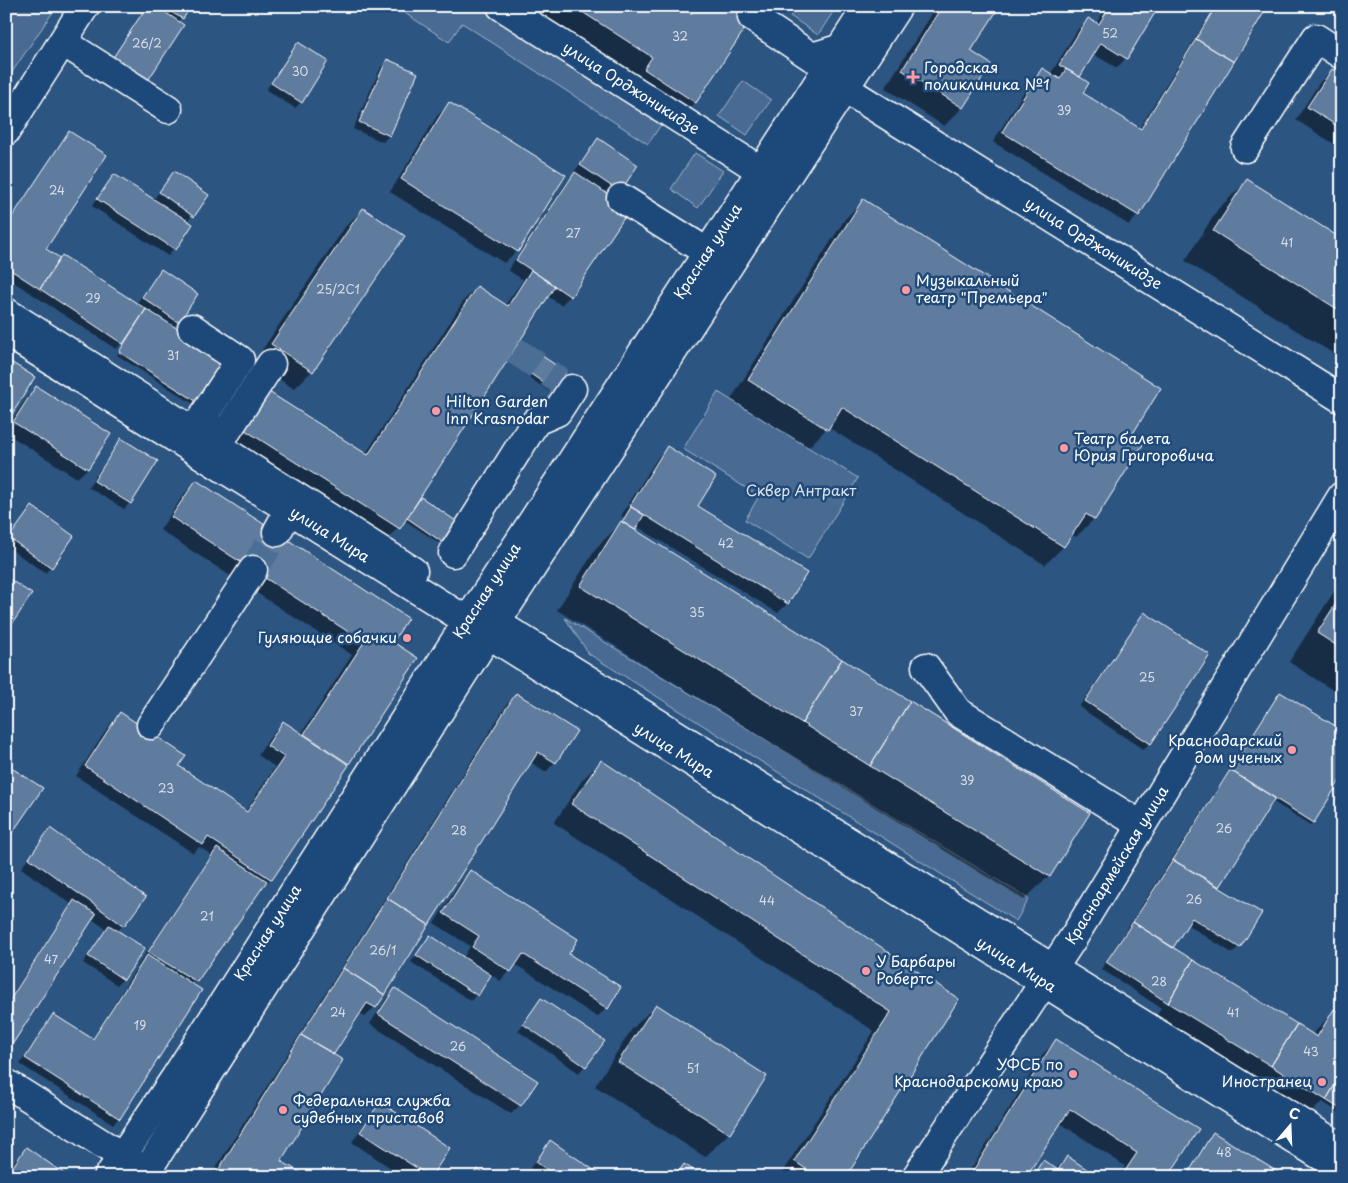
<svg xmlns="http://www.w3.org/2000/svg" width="1348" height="1183" viewBox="0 0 1348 1183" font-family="'Playpen Sans',sans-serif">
<rect width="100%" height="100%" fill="#2c5582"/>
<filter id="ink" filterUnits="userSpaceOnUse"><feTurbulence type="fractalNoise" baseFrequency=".02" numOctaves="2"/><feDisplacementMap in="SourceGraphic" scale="10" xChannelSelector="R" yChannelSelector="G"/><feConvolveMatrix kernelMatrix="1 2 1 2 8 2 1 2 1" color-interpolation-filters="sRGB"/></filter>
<g filter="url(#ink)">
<!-- green -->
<path fill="#486b92" stroke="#a4b5c8" d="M 6,6 L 57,6 L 6,81 Z
M 394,6 L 482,6 L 662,123 L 648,144 L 462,23 L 449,42 Z
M 797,6 L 837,6 L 818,35 L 790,16 Z
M 743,81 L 771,100 L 747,135 L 719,116 Z
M 695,153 L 723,171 L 698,208 L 671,189 Z
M 718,392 L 858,478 L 808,559 L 745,520 L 759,496 L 683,449 Z
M 565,618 L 1029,899 L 1016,921 L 589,654 Z"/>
<!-- shadow -->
<path fill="#0007" d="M 147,6 L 189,6 L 178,22 L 105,69 Z
M 512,6 L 677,6 L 686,12 L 689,6 L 758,6 L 695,103 L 671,127 Z
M 937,6 L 998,6 L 969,52 L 989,64 L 962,108 L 944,126 L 885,88 Z
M 1107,6 L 1158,6 L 1126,58 L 1117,68 L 1093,54 L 1079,78 L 1081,93 L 1139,129 L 1215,6 L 1266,6 L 1138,215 L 1129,225 L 993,142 L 1032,79 L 1042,70 L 1050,75 L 1078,29 L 1088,19 L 1096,24 Z
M 298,43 L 301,102 L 295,108 L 266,90 Z
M 387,61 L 389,135 L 383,142 L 353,129 L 381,67 Z
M 1332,70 L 1342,76 L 1342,149 L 1296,120 L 1319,83 Z
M 449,104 L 517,251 L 504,263 L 390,192 L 437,116 Z
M 69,132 L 44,249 L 136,304 L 161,270 L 178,322 L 173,327 L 224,360 L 195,405 L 117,355 L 126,340 L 116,349 L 6,277 L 6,225 Z
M 598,140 L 619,191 L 570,296 L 561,305 L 547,296 L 519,341 L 564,372 L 550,392 L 506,361 L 416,502 L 421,499 L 441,541 L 439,543 L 404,520 L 387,540 L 233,443 L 257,406 L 269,394 L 365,455 L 464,300 L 477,287 L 505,305 L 523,280 L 508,270 L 566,183 L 576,173 L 574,172 Z
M 174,173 L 207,196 L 187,222 L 191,224 L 168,256 L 92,206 L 114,175 L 153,200 Z
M 1247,181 L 1342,241 L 1342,359 L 1185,261 L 1218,209 Z
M 863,201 L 1130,436 L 1094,519 L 1076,537 L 1071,534 L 1063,547 L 1045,565 L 828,427 L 809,447 L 731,399 L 845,219 Z
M 363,209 L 312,371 L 294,389 L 254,362 L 345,227 Z
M 36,388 L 109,435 L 87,469 L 77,478 L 6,433 L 6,429 L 27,397 Z
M 121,439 L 130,503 L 124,509 L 88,487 Z
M 668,448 L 697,506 L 805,574 L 787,604 L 778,613 L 636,526 L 633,531 L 1088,813 L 1049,876 L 1024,900 L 557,610 L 597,547 L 621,523 L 625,518 L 621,516 L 658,457 Z
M 196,481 L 391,642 L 416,659 L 271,879 L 260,888 L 192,985 L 119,1118 L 113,1124 L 20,1064 L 53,1015 L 92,1040 L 140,962 L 212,855 L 199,847 L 193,853 L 76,776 L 111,723 L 120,714 L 177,767 L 245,812 L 275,767 L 258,755 L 274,732 L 284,722 L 301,734 L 352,655 L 160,530 L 184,494 Z
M 32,508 L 51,567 L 45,573 L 6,546 L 6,541 Z
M 1342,579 L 1342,696 L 1289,662 Z
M 1144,613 L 1208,656 L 1144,750 L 1079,707 Z
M 516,694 L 555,762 L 546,772 L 530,762 L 375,1007 L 365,1017 L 359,1013 L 332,1055 L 280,1161 L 305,1177 L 210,1177 L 507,704 Z
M 1277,696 L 1313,822 L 1310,825 L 1272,801 L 1218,888 L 1239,947 L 1232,953 L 1186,924 L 1171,948 L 1312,1035 L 1334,1011 L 1342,1015 L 1342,1114 L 1322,1102 L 1307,1117 L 1254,1085 L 1258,1078 L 1157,1015 L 1161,1008 L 1101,969 Z
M 601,762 L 957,999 L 844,1177 L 779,1177 L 874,1031 L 554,823 L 583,779 Z
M 50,830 L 123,925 L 117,932 L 123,979 L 117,985 L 83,963 L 106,929 L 92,919 L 6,1050 L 6,1004 L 71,904 L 21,868 Z
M 471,872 L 568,954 L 607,1008 L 597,1017 L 515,964 L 500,981 L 491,974 L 471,1001 L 411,962 L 430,937 L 463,958 L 470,946 L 434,923 L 461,881 Z
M 6,976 L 11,979 L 6,987 Z
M 395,990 L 520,1105 L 511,1114 L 370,1024 L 386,999 Z
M 541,999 L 603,1041 L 579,1073 L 518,1031 Z
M 656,1005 L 729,1133 L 705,1157 L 595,1086 L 632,1029 Z
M 1056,1041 L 1167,1177 L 1118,1177 L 1125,1166 L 1060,1123 L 1025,1177 L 966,1177 L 1044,1053 Z
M 380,1104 L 448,1149 L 429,1177 L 404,1177 L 352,1142 L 371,1114 Z
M 551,1142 L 601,1177 L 543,1177 L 530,1168 Z
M 26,1149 L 6,1177 L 6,1172 L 13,1162 Z
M 1067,1157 L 1097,1177 L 1029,1177 L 1043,1162 L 1055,1170 Z"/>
<!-- building -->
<path fill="#5e7c9f" stroke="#fff" d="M 147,6 L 156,6 L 184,25 L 145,85 L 110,62 Z
M 161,6 L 191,6 L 183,19 Z
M 573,6 L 680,6 L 691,14 L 696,6 L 760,6 L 696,103 L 644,69 L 652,57 Z
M 942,6 L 1000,6 L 971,51 L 991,64 L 963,108 L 902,70 Z
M 1110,6 L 1159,6 L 1127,59 L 1101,43 L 1080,77 L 1059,65 L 1088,18 L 1099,24 Z
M 1216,6 L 1268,6 L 1234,62 L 1196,39 Z
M 1196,39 L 1234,62 L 1139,216 L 1002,132 L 1042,68 L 1060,79 L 1066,69 L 1080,77 L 1089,83 L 1083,93 L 1141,129 Z
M 298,42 L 328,61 L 302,103 L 271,83 Z
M 387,59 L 418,73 L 390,136 L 359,122 Z
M 1332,69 L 1342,75 L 1342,129 L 1307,107 Z
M 449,102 L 566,175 L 518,252 L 401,179 Z
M 69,131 L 107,155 L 46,249 L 60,258 L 40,289 L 6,267 L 6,226 Z
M 598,138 L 638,165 L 620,192 L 580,165 Z
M 174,171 L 209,195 L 194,217 L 159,192 Z
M 575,172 L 630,209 L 571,297 L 516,260 Z
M 114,174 L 193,224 L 176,250 L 97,199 Z
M 1247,179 L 1342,239 L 1342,312 L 1213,231 Z
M 863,199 L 1161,388 L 1132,435 L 1144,443 L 1095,520 L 1086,514 L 1064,547 L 842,407 L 828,430 L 748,380 Z
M 363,208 L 405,236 L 313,372 L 271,344 Z
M 62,255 L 146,309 L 123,344 L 40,289 Z
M 161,269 L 198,294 L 179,323 L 142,297 Z
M 531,270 L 555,286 L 400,529 L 245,430 L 269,392 L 368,455 L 477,286 L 508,306 Z
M 146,309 L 226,359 L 199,403 L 119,352 Z
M 520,341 L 566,372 L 554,390 L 509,359 Z
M 6,359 L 35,377 L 9,419 L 6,417 Z
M 36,386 L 111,434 L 88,469 L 13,422 Z
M 121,438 L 158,461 L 131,504 L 94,481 Z
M 667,446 L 716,477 L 698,506 L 807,573 L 788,604 L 630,506 Z
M 196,480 L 408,618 L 393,642 L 418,658 L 349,764 L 304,734 L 364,642 L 171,517 Z
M 421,497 L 456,521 L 442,542 L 407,518 Z
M 32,506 L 74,536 L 52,568 L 9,538 Z
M 631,507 L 644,515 L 635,530 L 622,522 Z
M 621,521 L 842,659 L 802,723 L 580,586 Z
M 6,577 L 32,594 L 6,633 Z
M 1342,594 L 1342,649 L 1317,633 Z
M 1144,612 L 1210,655 L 1151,744 L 1085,701 Z
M 842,659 L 910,701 L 870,766 L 802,723 Z
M 1280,692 L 1342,730 L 1342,777 L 1314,823 L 1230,770 Z
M 516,693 L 577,731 L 556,763 L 538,752 L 429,925 L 387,898 Z
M 910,701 L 1090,813 L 1050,877 L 870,766 Z
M 120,712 L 186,756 L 179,766 L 247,812 L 284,757 L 267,746 L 283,721 L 349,765 L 272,880 L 208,837 L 203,845 L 85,766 Z
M 601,760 L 959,999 L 846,1177 L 818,1177 L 794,1161 L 891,1012 L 571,804 Z
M 7,765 L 43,788 L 6,842 L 6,766 Z
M 1230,770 L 1275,798 L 1220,887 L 1173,860 Z
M 50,828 L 146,897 L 124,926 L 29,858 Z
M 217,848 L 267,881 L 197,982 L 148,952 Z
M 1173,860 L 1262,913 L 1240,948 L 1192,918 L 1173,948 L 1133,922 Z
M 470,870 L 578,939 L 569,954 L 621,987 L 608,1009 L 523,954 L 511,972 L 472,947 L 479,936 L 443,913 Z
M 387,898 L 429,925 L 385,995 L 343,968 Z
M 74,900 L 96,914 L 10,1048 L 6,1045 L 6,1006 Z
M 1133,922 L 1193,960 L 1168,1003 L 1106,962 Z
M 109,925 L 145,948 L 124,980 L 88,956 Z
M 430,935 L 491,975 L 478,996 L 416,955 Z
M 147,955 L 202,990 L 120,1119 L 25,1058 L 53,1014 L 93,1039 Z
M 1193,960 L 1297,1024 L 1271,1066 L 1168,1003 Z
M 343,968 L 385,995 L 376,1008 L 367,1003 L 334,1054 L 301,1035 Z
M 395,988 L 538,1081 L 521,1106 L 378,1014 Z
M 541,998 L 605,1041 L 586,1067 L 523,1024 Z
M 656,1004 L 767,1076 L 730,1134 L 618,1062 Z
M 1334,1009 L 1342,1014 L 1342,1073 L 1326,1100 L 1271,1066 L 1297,1024 L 1317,1037 Z
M 301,1035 L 343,1060 L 281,1161 L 308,1177 L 214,1177 Z
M 1056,1039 L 1199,1129 L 1168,1177 L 1121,1177 L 1137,1153 L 1070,1109 L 1026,1177 L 969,1177 Z
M 1342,1073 L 1342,1110 L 1326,1100 Z
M 380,1102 L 450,1148 L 431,1177 L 360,1132 Z
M 1213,1132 L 1281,1174 L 1279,1177 L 1186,1177 Z
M 550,1140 L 604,1177 L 558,1177 L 536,1162 Z
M 26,1147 L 69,1177 L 6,1177 Z
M 1067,1156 L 1099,1177 L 1032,1177 L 1043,1160 L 1058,1170 Z
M 684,1164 L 704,1177 L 675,1177 Z
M 477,1169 L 489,1177 L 472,1177 Z
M 793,1169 L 805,1177 L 788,1177 Z"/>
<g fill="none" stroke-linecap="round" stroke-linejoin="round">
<!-- minor-tunnel -->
<path stroke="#4c6e95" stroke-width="28" stroke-dasharray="28 14" stroke-linecap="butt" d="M 514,350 L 560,381
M 253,570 L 277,532"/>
<!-- minor casing -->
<g stroke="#fff" stroke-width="31">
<g id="minor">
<path id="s1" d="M 501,6 L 760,170"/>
<path d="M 752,17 L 812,57 L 841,48"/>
<path d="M 63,42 L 168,109"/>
<path id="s2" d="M 844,88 L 1342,399"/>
<path d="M 6,131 L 85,6"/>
<path d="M 1245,148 L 1316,38 L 1342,55"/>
<path d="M 621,198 L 707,252"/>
<path d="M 6,312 L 413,571"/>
<path d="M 194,431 L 227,431 L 271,364"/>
<path d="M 185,444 L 240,360 L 192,328"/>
<path d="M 277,532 L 289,510"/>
<path d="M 453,553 L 536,421 L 557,412 L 572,389"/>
<path d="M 477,611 L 1342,1148"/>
<path d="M 926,667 L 958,712 L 1141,825"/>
<path d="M 151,725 L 253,570"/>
<path d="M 6,1083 L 136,1165"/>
<path id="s3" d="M 108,1177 L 175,1078 L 467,622"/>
<path d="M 143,1177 L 488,635"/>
<path id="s4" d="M 916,1177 L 1075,935 L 1342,496"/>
</g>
</g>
<!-- major casing -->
<g stroke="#fff" stroke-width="31">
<g id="major">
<path id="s5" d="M 6,332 L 1342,1169"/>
<path id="s6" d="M 467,622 L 868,6"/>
<path d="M 488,635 L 898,6"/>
</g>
</g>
<!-- minor -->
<use href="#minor" stroke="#1f4a7a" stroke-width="28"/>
<!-- major -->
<use href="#major" stroke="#1f4a7a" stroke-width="28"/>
</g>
</g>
<!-- markers -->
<g fill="#ff9aa2" stroke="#1f4a7a" stroke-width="2">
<path d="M910.5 69.5h5v5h5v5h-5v5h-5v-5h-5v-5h5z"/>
<circle cx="906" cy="290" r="5"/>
<circle cx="436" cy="411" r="5"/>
<circle cx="1064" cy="448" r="5"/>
<circle cx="407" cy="638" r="5"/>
<circle cx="1292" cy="750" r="5"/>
<circle cx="866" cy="971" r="5"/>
<circle cx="1073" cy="1074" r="5"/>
<circle cx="1322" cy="1082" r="5"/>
<circle cx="283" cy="1110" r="5"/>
</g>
<g text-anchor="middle" stroke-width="5" stroke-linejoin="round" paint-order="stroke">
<!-- number labels -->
<g font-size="12" fill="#d7dee7">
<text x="1110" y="38">52</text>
<text x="680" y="41">32</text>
<text x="147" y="48">26/2</text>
<text x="300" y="76">30</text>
<text x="1064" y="115">39</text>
<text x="57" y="195">24</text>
<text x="573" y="238">27</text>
<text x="1287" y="247">41</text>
<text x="338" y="294">25/2С1</text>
<text x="93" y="303">29</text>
<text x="173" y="360">31</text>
<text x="726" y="548">42</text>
<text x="697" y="617">35</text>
<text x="1147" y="682">25</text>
<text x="856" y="716">37</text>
<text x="967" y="785">39</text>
<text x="166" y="793">23</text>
<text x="1224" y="833">26</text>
<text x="459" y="835">28</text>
<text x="1194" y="904">26</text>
<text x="767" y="905">44</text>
<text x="207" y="921">21</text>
<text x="383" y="955">26/1</text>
<text x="51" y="964">47</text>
<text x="1159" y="986">28</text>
<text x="338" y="1017">24</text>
<text x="1233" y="1017">41</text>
<text x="140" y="1030">19</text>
<text x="458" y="1051">26</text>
<text x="1311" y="1056">43</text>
<text x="693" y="1073">51</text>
<text x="1224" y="1157">48</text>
</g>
<!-- poi labels -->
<g font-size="15" fill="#fff" stroke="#1f4a7a" text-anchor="start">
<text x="924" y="73">Городская<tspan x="924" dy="17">поликлиника №1</tspan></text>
<text x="916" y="286">Музыкальный<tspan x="916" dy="17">театр "Премьера"</tspan></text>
<text x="446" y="407">Hilton Garden<tspan x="446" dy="17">Inn Krasnodar</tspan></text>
<text x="1074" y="444">Театр балета<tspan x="1074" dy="17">Юрия Григоровича</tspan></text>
<text x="397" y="643" text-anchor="end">Гуляющие собачки</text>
<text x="1282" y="746" text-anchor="end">Краснодарский<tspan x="1282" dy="17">дом ученых</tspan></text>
<text x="876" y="967">У Барбары<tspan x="876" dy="17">Робертс</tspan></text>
<text x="1063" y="1070" text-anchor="end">УФСБ по<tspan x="1063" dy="17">Краснодарскому краю</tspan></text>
<text x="1312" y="1087" text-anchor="end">Иностранец</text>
<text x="293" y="1106">Федеральная служба<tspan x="293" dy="17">судебных приставов</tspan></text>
</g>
<!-- street labels -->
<g font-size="15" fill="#fff" stroke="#1f4a7a">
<text dy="5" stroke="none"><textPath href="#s1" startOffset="154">улица Орджоникидзе</textPath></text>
<text dy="5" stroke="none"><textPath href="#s2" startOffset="294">улица Орджоникидзе</textPath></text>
<text dy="5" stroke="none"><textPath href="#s6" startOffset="442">Красная улица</textPath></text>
<text dy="5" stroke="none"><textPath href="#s5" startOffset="382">улица Мира</textPath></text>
<text transform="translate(487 591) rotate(-57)" y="5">Красная улица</text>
<text dy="5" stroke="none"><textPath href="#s5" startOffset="788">улица Мира</textPath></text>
<text dy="5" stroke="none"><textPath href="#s4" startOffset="371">Красноармейская улица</textPath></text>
<text dy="5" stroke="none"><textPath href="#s3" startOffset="292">Красная улица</textPath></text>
<text dy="5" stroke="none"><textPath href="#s5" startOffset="1192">улица Мира</textPath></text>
</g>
<!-- park labels -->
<g font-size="15" fill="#dae1e9" stroke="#1f4a7a">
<text x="801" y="496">Сквер Антракт</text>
</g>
</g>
<!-- margin -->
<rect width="1348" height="1183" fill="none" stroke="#1f4a7a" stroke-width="25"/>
<rect x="12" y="12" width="1323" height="1158" fill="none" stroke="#fff" stroke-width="2" filter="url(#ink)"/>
<!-- north arrow -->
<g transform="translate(1290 1126) rotate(19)" stroke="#1f4a7a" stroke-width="4" paint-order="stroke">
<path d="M0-4L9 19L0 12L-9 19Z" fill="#ffffff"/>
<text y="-8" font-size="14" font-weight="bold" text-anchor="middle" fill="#ffffff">С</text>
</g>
</svg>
